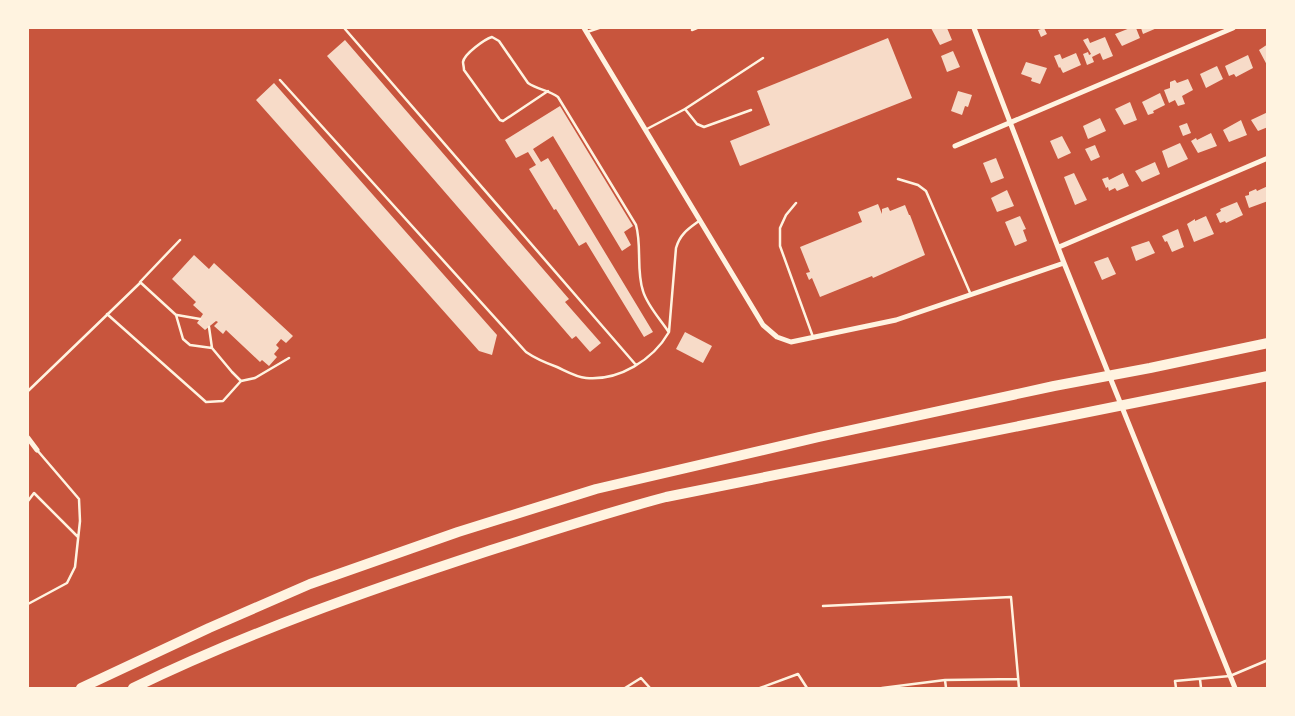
<svg xmlns="http://www.w3.org/2000/svg" width="1295" height="716" viewBox="0 0 1295 716" font-family="Figtree,sans-serif">
<rect width="100%" height="100%" fill="#c8553d"/>
<!-- building -->
<path fill="#f7dbc8" d="M 931,28 L 947,28 L 952,40 L 940,45 Z
M 1044,28 L 1047,34 L 1041,37 L 1038,30 Z
M 1130,28 L 1136,28 L 1140,38 L 1122,46 L 1115,34 Z
M 1141,28 L 1157,28 L 1143,34 Z
M 1105,37 L 1113,56 L 1103,60 L 1100,53 L 1092,57 L 1094,62 L 1087,65 L 1083,54 L 1088,52 L 1089,55 L 1091,54 L 1083,40 L 1088,38 L 1090,43 Z
M 888,38 L 912,98 L 740,166 L 730,141 L 770,125 L 757,91 Z
M 345,40 L 569,299 L 565,302 L 601,343 L 590,352 L 576,336 L 572,339 L 327,56 Z
M 1268,44 L 1268,67 L 1259,50 Z
M 953,51 L 960,67 L 947,72 L 941,56 Z
M 1076,53 L 1081,65 L 1063,73 L 1060,67 L 1059,68 L 1054,56 L 1060,54 L 1062,59 Z
M 1248,55 L 1253,68 L 1236,77 L 1234,74 L 1229,76 L 1225,66 Z
M 1026,62 L 1047,68 L 1040,84 L 1031,81 L 1032,78 L 1021,74 Z
M 1217,66 L 1223,79 L 1206,88 L 1200,74 Z
M 1188,79 L 1193,90 L 1182,96 L 1185,104 L 1178,106 L 1175,100 L 1169,103 L 1164,90 L 1170,88 L 1170,82 L 1175,80 L 1177,83 Z
M 274,83 L 497,335 L 492,355 L 479,351 L 256,100 Z
M 958,91 L 972,95 L 968,107 L 965,106 L 962,115 L 951,111 Z
M 1160,93 L 1165,105 L 1153,111 L 1154,113 L 1148,115 L 1142,102 Z
M 1130,102 L 1137,120 L 1124,125 L 1115,109 Z
M 560,106 L 633,226 L 624,232 L 631,245 L 622,251 L 553,136 L 533,149 L 541,162 L 548,158 L 653,332 L 644,337 L 586,242 L 579,246 L 556,209 L 554,210 L 529,169 L 536,165 L 528,152 L 516,158 L 505,140 Z
M 1268,112 L 1268,127 L 1258,131 L 1251,120 Z
M 1100,118 L 1106,131 L 1088,139 L 1083,126 Z
M 1241,120 L 1247,135 L 1229,142 L 1223,130 Z
M 1187,123 L 1191,133 L 1183,136 L 1179,126 Z
M 1211,133 L 1217,146 L 1198,153 L 1191,141 L 1196,138 L 1197,140 Z
M 1062,136 L 1071,153 L 1058,159 L 1050,141 Z
M 1180,143 L 1188,159 L 1168,168 L 1162,151 Z
M 1095,145 L 1100,157 L 1091,161 L 1085,149 Z
M 996,158 L 1004,178 L 991,183 L 983,163 Z
M 1155,162 L 1160,174 L 1142,182 L 1135,171 Z
M 1074,173 L 1087,200 L 1075,205 L 1064,177 Z
M 1123,173 L 1129,186 L 1117,191 L 1115,188 L 1109,191 L 1108,187 L 1106,188 L 1102,179 L 1108,177 L 1109,180 Z
M 1268,186 L 1268,201 L 1249,208 L 1245,196 L 1249,195 L 1249,192 L 1256,189 L 1257,191 Z
M 1007,190 L 1014,206 L 997,212 L 991,198 Z
M 1237,202 L 1243,215 L 1226,223 L 1225,221 L 1220,223 L 1216,214 L 1221,211 L 1220,209 Z
M 878,204 L 882,214 L 882,209 L 888,207 L 890,211 L 905,205 L 909,215 L 910,215 L 925,255 L 873,278 L 872,276 L 820,297 L 812,278 L 809,280 L 806,273 L 810,272 L 800,247 L 862,222 L 858,212 Z
M 1020,216 L 1026,229 L 1023,230 L 1027,241 L 1015,246 L 1005,222 Z
M 1206,216 L 1214,234 L 1194,242 L 1187,224 L 1195,219 L 1195,221 Z
M 1178,229 L 1184,247 L 1172,252 L 1167,241 L 1165,242 L 1162,236 Z
M 1149,241 L 1155,253 L 1136,261 L 1131,247 Z
M 194,255 L 209,269 L 214,263 L 293,336 L 286,343 L 281,339 L 276,345 L 279,348 L 274,354 L 277,357 L 269,366 L 262,360 L 260,362 L 226,330 L 223,334 L 214,326 L 218,322 L 216,321 L 205,330 L 197,323 L 203,314 L 193,305 L 196,302 L 172,279 Z
M 1108,257 L 1116,274 L 1102,280 L 1094,262 Z
M 685,332 L 712,346 L 703,363 L 676,349 Z"/>
<g fill="none" stroke-linecap="round" stroke-linejoin="round">
<!-- service -->
<path stroke="#fff3e0" stroke-width="2.5" d="M 345,29 L 636,365
M 692,30 L 697,28
M 587,32 L 599,28
M 280,80 L 526,352 C 536,359 546,363 557,367 C 566,371 576,377 586,378 C 619,381 653,360 669,332 L 676,248 C 680,234 688,229 699,221
M 548,91 L 503,121 L 500,120 L 464,70 C 464,67 463,64 463,62 C 464,54 485,39 492,37 L 499,41 L 528,83 C 538,90 549,90 558,97 L 636,225 C 642,246 636,270 643,291 C 647,305 660,319 668,331
M 685,109 L 697,124 L 704,127 L 751,110
M 645,130 L 685,109 L 763,58
M 898,179 L 918,185 L 926,191 L 971,295
M 796,203 L 786,215 L 780,228 L 780,246 L 813,337
M 107,314 L 206,402 L 223,401 L 241,381 L 232,372 L 212,348 L 190,345 L 183,339 L 176,315 L 140,282 L 180,240
M 177,315 L 200,319
M 209,327 L 212,348
M 241,381 L 255,378 L 289,358
M 28,391 L 140,283
M 28,501 L 34,493 L 78,537
M 28,604 L 67,583 L 75,567 L 80,521 L 79,499 L 37,450
M 823,606 L 1011,597 L 1019,688
M 1200,679 L 1201,688
M 625,688 L 641,678 L 650,688
M 760,688 L 798,674 L 807,688
M 882,688 L 945,680
M 946,688 L 945,680 L 1018,679
M 1176,688 L 1175,681 L 1230,676 L 1268,660"/>
<!-- minor -->
<path stroke="#fff3e0" stroke-width="5" d="M 584,28 L 763,325 L 777,337 L 791,342 L 896,320 L 1064,263
M 974,28 L 1064,263 L 1235,688
M 955,146 L 1233,28
M 1059,247 L 1268,158
M 28,438 L 37,450"/>
<!-- motorway -->
<path stroke="#fff3e0" stroke-width="10" d="M 81,688 L 209,628 L 310,584 L 458,532 L 596,489 L 819,437 L 1054,386 L 1150,368 L 1268,343
M 133,688 C 246,633 366,591 485,552 C 545,533 605,513 666,497 L 1268,376"/>
</g>
<!-- border -->
<rect width="1295" height="716" fill="none" stroke="#fff3e0" stroke-width="58"/>
</svg>
